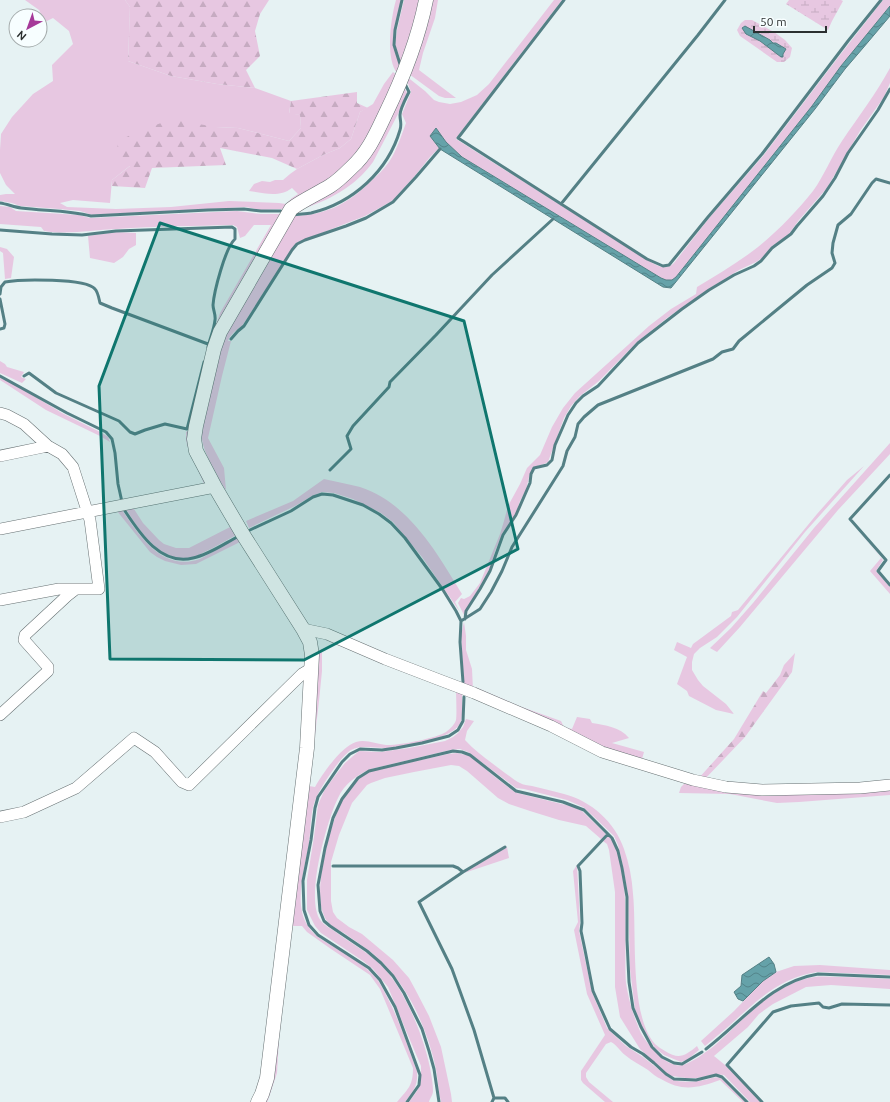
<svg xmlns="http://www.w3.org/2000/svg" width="890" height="1102" viewBox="0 0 890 1102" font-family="Ubuntu,sans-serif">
<defs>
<pattern id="forest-firs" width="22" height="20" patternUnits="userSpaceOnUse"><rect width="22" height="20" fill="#e7c7e1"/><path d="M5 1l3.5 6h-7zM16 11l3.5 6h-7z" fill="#c6abc1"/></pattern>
<pattern id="wetland-marsh" width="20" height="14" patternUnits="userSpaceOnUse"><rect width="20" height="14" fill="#e7c7e1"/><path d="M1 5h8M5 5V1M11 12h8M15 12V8" fill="none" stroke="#c6abc1"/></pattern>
<pattern id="water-waves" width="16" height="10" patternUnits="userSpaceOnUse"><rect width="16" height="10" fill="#65a2a9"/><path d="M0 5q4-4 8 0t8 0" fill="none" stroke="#53848a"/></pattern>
</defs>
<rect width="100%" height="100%" fill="#e6f2f3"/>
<!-- green -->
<path fill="#e7c7e1" d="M 25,0 L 125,0 L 130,7 L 128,61 L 171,76 L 217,84 L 255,88 L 291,101 L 289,113 L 300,115 L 301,128 L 289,141 L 238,128 L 216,127 L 131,165 L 112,180 L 110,203 L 73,200 L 60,203 L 67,207 L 116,209 L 171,207 L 229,201 L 279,203 L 286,204 L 292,198 L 298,194 L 292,188 C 279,198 264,193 249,191 L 254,184 L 262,181 L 270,182 L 275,180 L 283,180 L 290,174 L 297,169 L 323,155 L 340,148 L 351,139 L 360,112 L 373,104 L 384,84 L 393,72 L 400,78 L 360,156 L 287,211 L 282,209 L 261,210 L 246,207 L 92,215 L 80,211 L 59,209 L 20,206 L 12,203 L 0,201 L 0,195 L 6,194 L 15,194 L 6,185 L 0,173 L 0,150 L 1,134 L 12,117 L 33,94 L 53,81 L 52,65 L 73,44 L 69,31 L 53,18 L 45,22 L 39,10 Z
M 396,0 L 401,0 L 394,30 L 393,45 L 399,61 L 400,58 L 395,45 L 397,30 L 404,0 L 422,0 L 397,73 C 385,58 391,17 396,0 Z
M 431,0 L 438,0 L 435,18 L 423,53 L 419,70 L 456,98 L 445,98 L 439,96 L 409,74 Z
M 554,0 L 562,0 L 457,137 L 456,139 L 649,261 C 657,266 666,271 674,263 L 710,217 L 763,156 L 840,55 L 883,0 L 890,0 L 890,6 L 841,66 L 812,106 L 676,277 L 672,280 L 666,280 L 661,278 L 462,157 L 446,142 L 436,128 L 430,136 L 439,148 L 430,157 L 414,177 L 392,201 L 365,216 L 296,243 L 242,326 C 236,330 230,335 228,341 L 231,341 L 222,376 L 208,438 L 224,468 L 226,490 C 222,485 219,479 216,473 C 208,458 202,448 201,431 L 221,345 L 291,216 C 323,216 347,205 370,182 C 377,176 384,169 389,162 C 397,150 401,136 406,123 L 402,114 L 411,92 L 406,78 L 406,76 L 425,91 L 434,100 L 439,102 L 450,104 L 461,102 L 477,95 L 489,84 Z
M 890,68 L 890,83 L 884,97 L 860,131 L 827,188 L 799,220 L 789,234 L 771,247 L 762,258 L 756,262 L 739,270 L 710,288 L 667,318 L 636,343 L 599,381 L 580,396 L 571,406 L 564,418 L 548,462 L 544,464 L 534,467 L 532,469 L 529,477 L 526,490 L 520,501 L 515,516 L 503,533 L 495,551 L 490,568 L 464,615 L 458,603 L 461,598 L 464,599 L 470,596 L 480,583 L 500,534 L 504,521 L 508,506 L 520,484 L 527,468 L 540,455 L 552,427 L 563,408 L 575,393 L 649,326 L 671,309 L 696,294 L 697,287 C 717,275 739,262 758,247 C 778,231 797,211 813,191 C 824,176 831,157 842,141 C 858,117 876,94 890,68 Z
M 403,85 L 407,93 L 398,114 L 373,162 C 355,187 328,201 299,210 L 331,191 Z
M 0,206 L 10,207 L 16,211 L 79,215 L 90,218 L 237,211 L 261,214 L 282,214 L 223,317 L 192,434 L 211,484 L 205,486 L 187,445 L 186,439 L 186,432 L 188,431 L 210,344 L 220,313 L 271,225 L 254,225 L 245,236 L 240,238 L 237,227 L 233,225 C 195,226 156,226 117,229 C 92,230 68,235 44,231 L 41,227 L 0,224 Z
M 116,232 L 136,233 L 136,245 L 129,249 L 123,257 L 114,263 L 90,258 L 88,236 Z
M 0,247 L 7,249 L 14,257 L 11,278 L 5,279 L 3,253 L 0,251 Z
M 0,361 L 5,364 L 7,367 L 24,372 L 21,377 L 26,379 L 22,383 L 0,373 Z
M 0,377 L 16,385 L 62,413 L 102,433 L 108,437 L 110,442 L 100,436 L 46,410 L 0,380 Z
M 890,443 L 890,454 L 838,510 L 740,627 L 717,652 L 710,648 L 731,628 L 753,603 L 814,528 Z
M 864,466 L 805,532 L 737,617 L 717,637 L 700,648 L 694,654 L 692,662 L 692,670 L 698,680 L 703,686 L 726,704 L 734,714 L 716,710 L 689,696 L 687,691 L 677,684 L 687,657 L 674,650 L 677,642 L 691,648 L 693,644 L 731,616 L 732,612 L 738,610 L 817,514 L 847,480 Z
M 324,479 C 336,482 349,484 360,487 C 409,503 437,553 462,594 L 455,602 L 460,612 L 422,557 L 393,522 L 381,513 L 353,499 L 334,493 L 322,492 L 312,496 L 295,506 L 249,528 L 246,521 L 293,501 Z
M 126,509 L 134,509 L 143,523 L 159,540 L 164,544 L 176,548 L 189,548 L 234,525 L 238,534 C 229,539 220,544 211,549 C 205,551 200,555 194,557 C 162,565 140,532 126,509 Z
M 122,510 C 140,537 163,572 200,559 L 240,536 L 242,541 L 196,564 L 181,565 L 165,561 L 157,557 L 150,552 L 117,511 Z
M 849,520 L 883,560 L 876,571 L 890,587 L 890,594 L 870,571 L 881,558 Z
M 464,622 L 466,636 L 466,650 L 472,669 L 473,690 L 464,687 L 461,635 Z
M 322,649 L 322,671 L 319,701 L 309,786 L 315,787 C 322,774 342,746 356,742 C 366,739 376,744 386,745 C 397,746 437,738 446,732 C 450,729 455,724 456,720 C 457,714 456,696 456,689 L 462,691 C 462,699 463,714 461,721 C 457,739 401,748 384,748 C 374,748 361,745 351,750 C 340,757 323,784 317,796 C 310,809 311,829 309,843 C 305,867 293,905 308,926 C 312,933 319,938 326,942 C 340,951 365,964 375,977 C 380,982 383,989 386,995 C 399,1019 407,1045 417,1071 C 418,1085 414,1091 405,1102 L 397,1102 C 408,1089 413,1086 413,1068 L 380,989 L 370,975 L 331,949 L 307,932 L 302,926 L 292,926 L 279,1038 L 277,1073 L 268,1100 L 267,1102 L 261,1102 L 317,701 L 317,677 L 316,654 Z
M 475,687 L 519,706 L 561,721 L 564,727 L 572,729 L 577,717 L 590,719 L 592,723 C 605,725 620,727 629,738 L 612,743 L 644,752 L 642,759 L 601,748 L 475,691 Z
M 466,719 L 474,721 L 467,731 L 465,740 C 477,753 491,762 505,773 C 510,776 515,781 520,783 C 523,785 528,785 532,786 C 543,789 554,791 564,794 C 591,801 615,822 624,849 C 629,863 632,878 633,894 C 637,933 629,1015 655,1044 C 658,1047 662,1049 665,1051 C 679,1060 685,1056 697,1046 L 699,1050 L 687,1060 L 681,1062 L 664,1055 L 655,1048 L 639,1022 L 635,1009 L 630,969 L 628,894 L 622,861 L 618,845 L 614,836 L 593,816 L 583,807 L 567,800 L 524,789 L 516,788 L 468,752 L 460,749 L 450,750 L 371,769 C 358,774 344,784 338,798 C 327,820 304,901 321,921 C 324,925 329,928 333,930 C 348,942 367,951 380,964 C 405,988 425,1039 431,1073 C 432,1079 433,1085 433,1091 C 433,1095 430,1098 429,1102 L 409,1102 L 417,1091 L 421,1079 L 421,1066 L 407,1033 L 388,987 L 373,969 L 363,961 L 321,933 L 315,926 L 307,910 L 307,880 L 314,837 L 318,805 L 324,791 L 334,777 L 345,763 L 359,751 L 380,752 L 409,748 L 445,741 L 453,737 L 458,733 L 463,727 Z
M 457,753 L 470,756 L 495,777 L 512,790 L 517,793 L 574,807 L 582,811 L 606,834 L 601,839 L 586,826 L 559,820 L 530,811 L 509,804 L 498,798 L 467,771 L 459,766 L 451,765 L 414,772 L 385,778 L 371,783 L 367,785 L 352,803 L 339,835 L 331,862 L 331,901 L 333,912 L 337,918 L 349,927 L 362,934 L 393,960 L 409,978 L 415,989 L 429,1016 L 441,1047 L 451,1094 L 452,1102 L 441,1102 C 438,1091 438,1080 436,1069 C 428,1031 409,987 380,960 C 370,950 356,942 344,933 C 338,930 331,926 327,921 C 325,919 324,915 323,913 C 313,888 331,818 345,796 C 351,788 357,779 366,774 C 374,769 385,768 395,766 C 412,762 430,758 448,754 Z
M 684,784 L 689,784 L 724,790 L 766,796 L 890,790 L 890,795 L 799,802 L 777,803 L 730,794 L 679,793 L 681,787 Z
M 608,835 C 633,858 623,949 626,983 C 628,996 631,1008 636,1021 C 638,1025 639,1030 642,1035 C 649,1046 668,1069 683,1065 C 693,1062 706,1052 714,1046 C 737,1026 761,998 789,985 C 797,981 806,978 815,977 C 822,976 831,977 839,977 C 856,977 873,978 890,979 L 890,989 L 831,985 L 806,987 L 773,1004 L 759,1014 L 748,1027 L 714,1056 L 725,1065 L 760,1102 L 750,1102 L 724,1075 L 716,1074 L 697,1078 L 686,1078 L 672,1076 L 667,1074 L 640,1049 L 620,1017 L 615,987 L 615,892 L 609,850 L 607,844 L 603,841 Z
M 507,847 L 509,858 L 464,873 Z
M 577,865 L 580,922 L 579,931 L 592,992 L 607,1028 L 612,1033 L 626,1046 L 643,1057 L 671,1079 C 681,1083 694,1082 704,1080 C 711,1079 714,1076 721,1078 L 745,1102 L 743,1102 L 720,1080 C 698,1088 682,1092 661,1079 C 656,1077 652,1073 648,1070 C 641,1065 632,1061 625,1055 C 620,1051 617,1045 611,1042 L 606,1044 L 586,1073 L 586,1077 L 589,1082 L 613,1102 L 605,1102 L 583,1083 L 581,1080 L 581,1071 L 605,1035 L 587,994 L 574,930 L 578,922 L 573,871 Z
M 820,965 L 890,970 L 890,975 L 817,972 C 780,977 755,1002 729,1026 C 721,1033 713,1039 705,1046 L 701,1041 L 734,1011 L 763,981 L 776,972 L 794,966 Z"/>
<!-- forest -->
<path fill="url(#forest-firs)" d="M 125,0 L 269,0 L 260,14 L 255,31 L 260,56 L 246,70 L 255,88 L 217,84 L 171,76 L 128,61 L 130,7 Z
M 357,92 L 357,103 L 368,108 L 360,112 L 351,139 L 340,148 L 323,155 L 297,169 L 272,158 L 220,148 L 226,165 L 152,168 L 145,188 L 112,186 L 112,180 L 130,166 L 117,153 L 118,141 L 137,132 L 161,123 L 181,121 L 216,127 L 238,128 L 289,141 L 301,128 L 300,115 L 289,114 L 291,101 Z
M 795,653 L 792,672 L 745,737 L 704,780 L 698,779 L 734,739 L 763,691 L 766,693 L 780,675 L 784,665 Z"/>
<!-- wetland -->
<path fill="url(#wetland-marsh)" d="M 789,0 L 841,0 L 843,1 L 832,21 L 828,30 L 786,4 Z
M 745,20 L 752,20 L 774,32 L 785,40 L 792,48 L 790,57 L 784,62 L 777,62 L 740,36 L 737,30 L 741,23 Z"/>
<!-- water -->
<path fill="url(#water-waves)" stroke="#548085" d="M 890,6 L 890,16 L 863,48 L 845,69 L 815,109 L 671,288 L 663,287 L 440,149 L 430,136 L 436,128 L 446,142 L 462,157 L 661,278 L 666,280 L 672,280 L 676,277 L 812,106 L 841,66 Z
M 745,26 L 770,40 L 773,43 L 776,43 L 786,49 L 783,54 L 783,57 L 781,57 L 760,41 L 746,34 L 742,28 Z
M 769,957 L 774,964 L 776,972 L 763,981 L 743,1001 L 738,999 L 734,992 L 741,986 L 742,975 Z"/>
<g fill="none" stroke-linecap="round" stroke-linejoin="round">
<!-- stream -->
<path stroke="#548085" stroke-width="3" d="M 564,0 L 458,138 L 647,259 L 663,266 L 669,265 L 708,217 L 762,154 L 848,41 L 881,0
M 400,64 L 394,45 L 395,30 L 402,0
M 0,203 C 7,204 14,207 21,208 C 45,211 68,210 91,216 L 208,210 L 244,209 L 261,211 L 281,211
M 561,204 L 698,35 L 725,0
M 293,215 C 299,214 306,214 311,213 C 353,203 388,171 400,130 C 402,124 400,121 400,115 C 400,109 406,98 409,92 L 405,84
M 0,230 L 52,234 L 82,235 L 116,231 L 232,227 L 235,229 L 235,239 C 225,248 214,292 213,305 C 213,310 216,315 215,320 C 214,330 210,338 208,347
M 0,294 L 1,287 L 5,282 C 20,279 86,278 95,289 C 98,292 99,299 100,303 L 112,308 L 208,344
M 0,299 L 5,324 L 4,328 L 0,329
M 231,339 L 238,331 L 244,326 L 292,250 L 297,244 L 305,240 L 346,226 L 366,218 L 393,202 L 416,177 L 440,149
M 0,376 L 67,413 L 106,432 L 112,439 L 115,453 L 118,484 L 122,502
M 24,376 L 29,373 L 56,393 L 119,421 L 130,432 L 135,434 L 145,430 L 165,424 L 187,429 L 204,362
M 330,470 L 351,449 L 347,436 L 353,426 L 389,387 L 390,382 L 436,335 L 492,275 L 553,219
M 890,475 L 850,519 L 886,560 L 878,571 L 890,585
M 125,511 C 140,534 161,566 193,558 C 208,555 224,544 237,537
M 250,530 L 291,511 L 313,497 L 322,494 L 333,495 L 363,505 L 379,514 L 391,523 L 405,538 L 443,590 L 456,611 L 461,621 L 460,642 L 463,682
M 465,619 L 466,611 L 480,589 L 490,571 L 503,535 L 516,515 L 530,483 L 531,474 L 534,468 L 547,465 L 552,460 L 555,445 L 562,429 L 568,415 L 576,403 L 583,396 L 598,386 L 638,343 L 682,309 L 709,290 L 734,275 L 754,266 L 761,261 L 772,248 L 791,234 L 797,226 L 823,196 L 835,178 L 848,153 L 878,110 L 890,89
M 461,621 L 480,609 L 491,592 L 502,571 L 512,547 L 563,466 L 567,451 L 575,437 L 578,424 L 584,417 L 598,405 L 713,359 L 722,352 L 733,349 L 739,341 L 807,285 L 832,268 L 835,263 L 832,253 L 833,243 L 838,225 L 851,214 L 872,183 L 876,179 L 890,183
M 608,834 L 578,866 L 580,871 L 582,923 L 581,931 L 585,950 L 593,991 L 610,1029 L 631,1047 L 643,1054 L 654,1063 L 666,1074 L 674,1079 L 696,1080 L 716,1075 L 722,1077 L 747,1102
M 333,866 L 453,866 L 458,868 L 463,872
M 706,1049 C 743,1021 770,982 818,974 L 890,977
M 494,1098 L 474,1030 L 452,969 L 419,902 L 463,872 L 505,847
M 407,1102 L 419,1085 L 420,1075 L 395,1007 L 380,980 L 369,968 L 318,935 L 309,925 L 304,910 L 303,881 L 311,840 L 315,808 L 318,797 L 342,762 L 350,754 L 360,749 L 382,750 L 396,748 L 422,743 L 449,736 L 458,730 L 463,721 L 464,697
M 439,1102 L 434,1069 L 429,1051 L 422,1029 L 404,993 L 393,976 L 381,963 L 367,951 L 330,926 L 324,921 L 320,911 L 318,885 L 325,848 L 333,818 L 342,799 L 358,778 L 369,771 L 453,751 L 462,752 L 470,755 L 516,791 L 563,802 L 584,810 L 612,838 L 618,851 L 622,868 L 627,897 L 627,940 L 629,982 L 633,1008 L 641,1027 L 652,1047 L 662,1057 L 674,1063 L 682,1064 L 702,1052
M 492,1102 L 494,1098 L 505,1098 L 508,1102
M 762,1102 L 727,1065 L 773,1012 L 791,1006 L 819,1003 L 823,1007 L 829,1008 L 842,1004 L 890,1005"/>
<!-- minor casing -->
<g stroke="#677173" stroke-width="12">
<path id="minor" d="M 0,413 L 7,415 L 24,424 L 48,446 L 62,454 L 73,467 L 90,520 L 99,589 L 59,589 L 0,600
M 0,456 L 48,446
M 0,529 L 215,487
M 303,629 L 327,634 L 385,659 L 437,679 L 474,693 L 551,726 L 602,752 L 693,780 L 726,787 L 762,790 L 860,788 L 890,785
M 0,715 L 48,671 L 48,667 L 24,640 L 25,635 L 67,596 L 76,589
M 0,817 L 24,812 L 76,788 L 134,738 L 155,752 L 182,782 L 189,785 L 302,674 L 312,668"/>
</g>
<!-- tertiary casing -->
<g stroke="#677173" stroke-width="15">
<path id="tertiary" d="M 258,1102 L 262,1094 L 267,1078 L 307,748 L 312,655 L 310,642 L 303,629 L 242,533 L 215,487 L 196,451 L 194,439 L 196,426 L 214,349 L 220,332 L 291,209 C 303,200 317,194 330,186 C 338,181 345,174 351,168 C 368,153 376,134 385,115 C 403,78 418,40 426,0"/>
</g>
<!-- minor -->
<use href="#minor" stroke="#fff" stroke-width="11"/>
<!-- tertiary -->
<use href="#tertiary" stroke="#fff" stroke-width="14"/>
</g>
<!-- marked area -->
<path fill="#0f766e" fill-opacity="0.2" stroke="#0f766e" stroke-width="3" stroke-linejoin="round" d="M 160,223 L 464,321 L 518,549 L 304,660 L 110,659 L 99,386 Z"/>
<!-- north arrow -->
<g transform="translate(28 28) rotate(221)"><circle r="19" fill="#f7feff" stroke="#a5acac"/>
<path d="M0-3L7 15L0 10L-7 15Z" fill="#a53999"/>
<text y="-6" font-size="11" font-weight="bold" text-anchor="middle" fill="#2b3030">N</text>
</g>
<!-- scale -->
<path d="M754 26v6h72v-6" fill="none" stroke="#2b3030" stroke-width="2"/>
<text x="760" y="26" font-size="12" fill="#2b3030" stroke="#f7feff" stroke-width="3" paint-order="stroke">50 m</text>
</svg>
